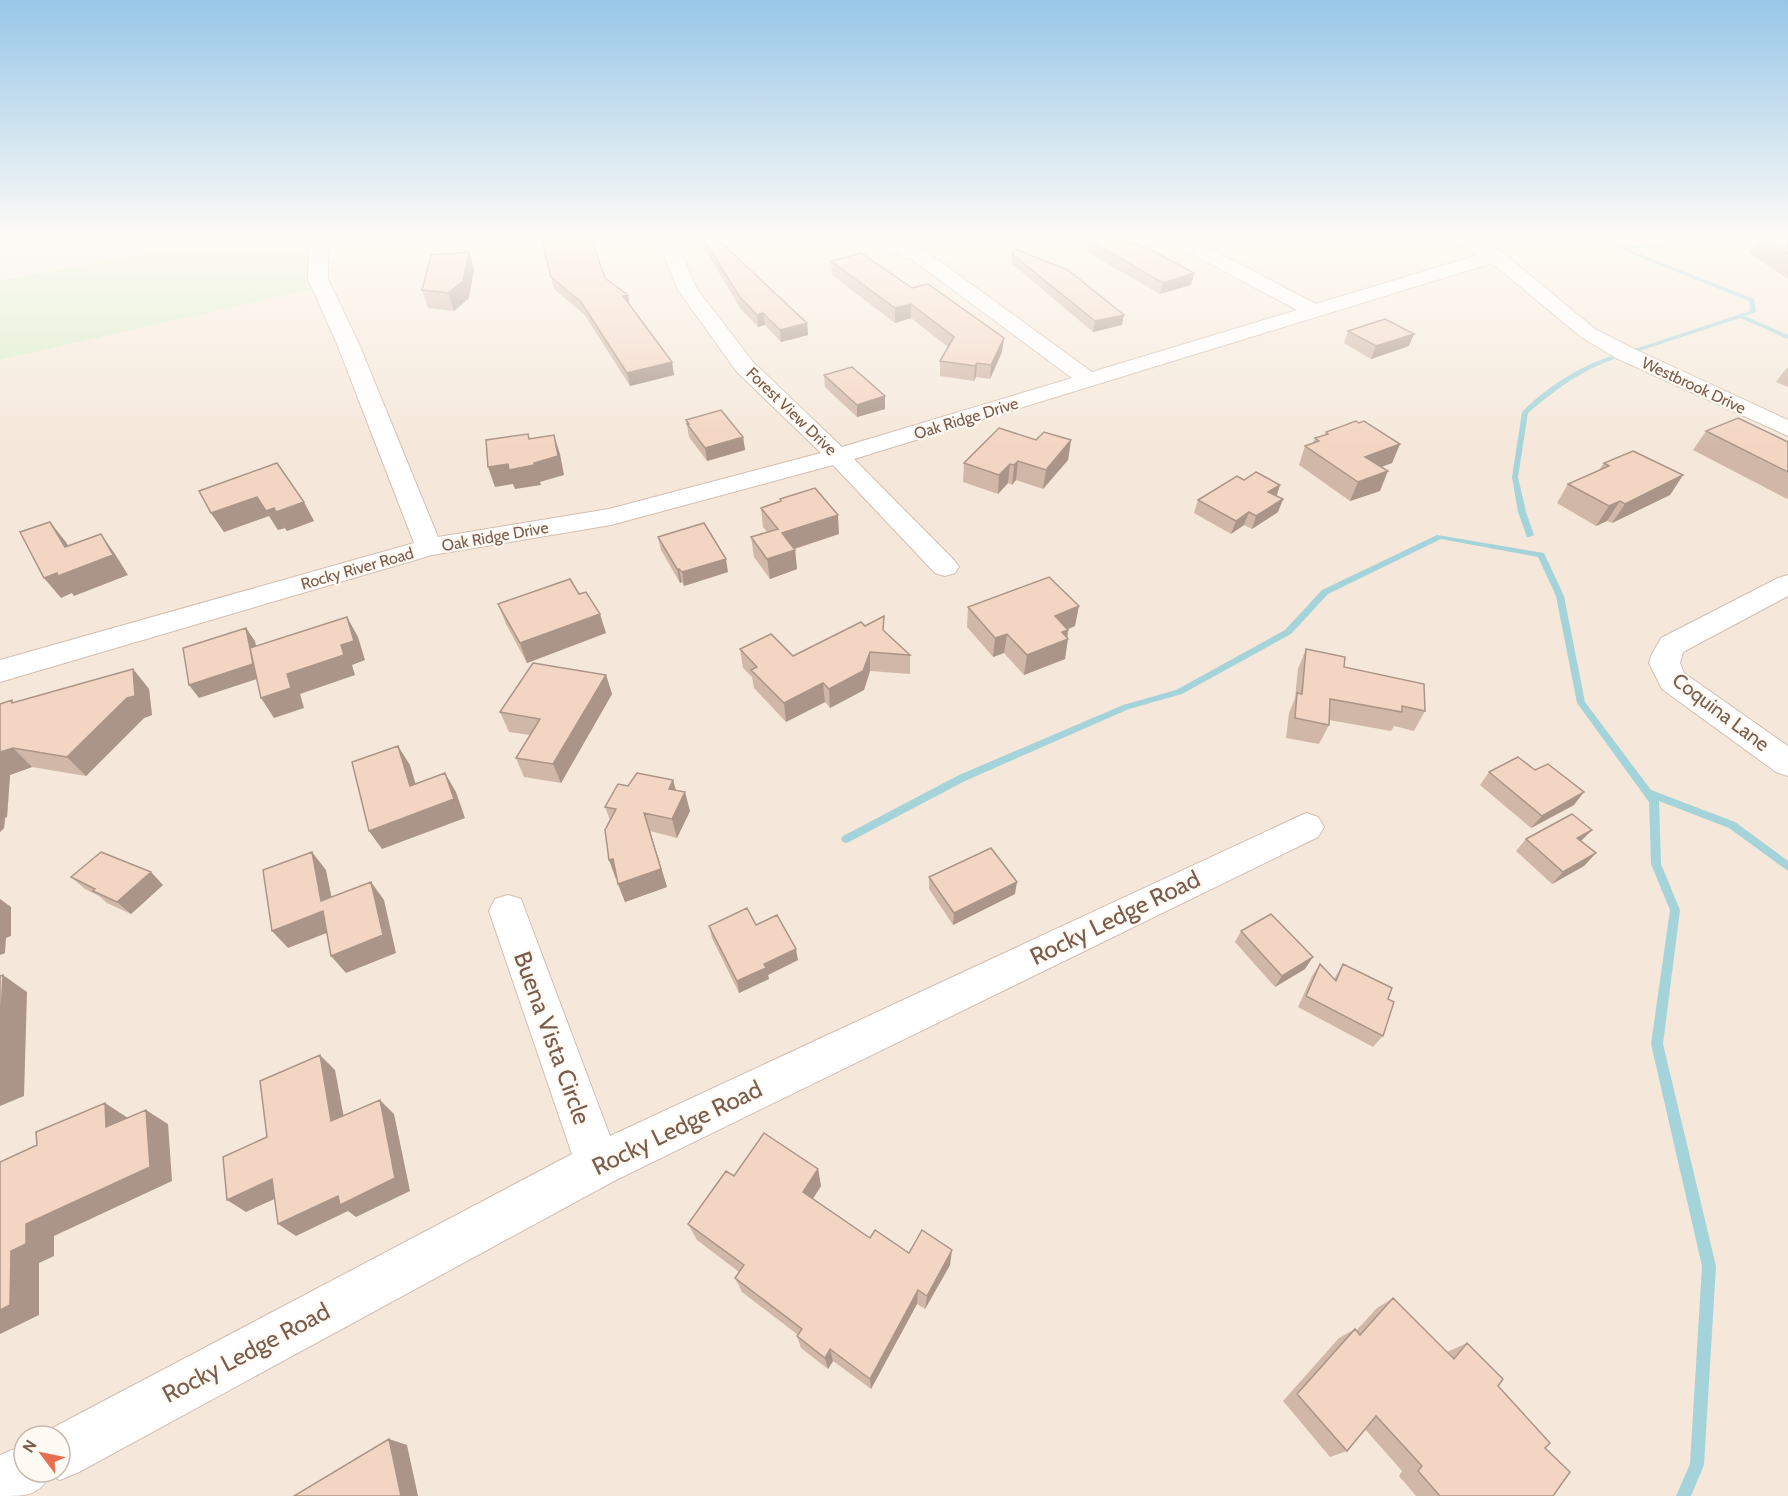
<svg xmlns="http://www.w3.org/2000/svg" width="1788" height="1496" viewBox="0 0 1788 1496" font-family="Cabin,sans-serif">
<rect width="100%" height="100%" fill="#fdf6ec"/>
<!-- residential -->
<path fill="#f5e8da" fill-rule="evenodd" d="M 320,236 L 1788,236 L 1788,1496 L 0,1496 L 0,360 L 320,287 ZM 24,1436 L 60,1436 L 60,1472 L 24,1472 Z"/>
<!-- industrial -->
<path fill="#efe9e4" d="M 0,236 L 232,236 L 0,279 Z"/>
<!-- green -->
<path fill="#d8ecc9" d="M 241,236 L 320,236 L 321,287 L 0,360 L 0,280 Z"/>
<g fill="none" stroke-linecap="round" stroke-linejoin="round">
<!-- stream -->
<path fill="#a5d3da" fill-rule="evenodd" d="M 1587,236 L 1594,236 L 1621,247 L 1760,236 L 1788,237 L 1788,239 L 1771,238 L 1627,249 L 1754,299 L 1756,312 L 1745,316 L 1788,335 L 1788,339 L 1740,318 L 1639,351 L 1635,351 L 1635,349 L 1750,311 L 1749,301 Z
M 1615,355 L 1618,357 L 1617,358 C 1583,369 1555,390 1528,413 L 1518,477 L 1526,512 L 1534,535 L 1530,537 L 1527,537 L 1518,512 L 1512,477 L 1522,412 C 1547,387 1581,365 1615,355 Z
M 1437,535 L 1544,553 L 1564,596 L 1585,702 L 1651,790 L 1735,822 L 1788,861 L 1788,871 L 1729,828 L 1659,801 L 1661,864 L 1680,910 L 1663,1044 L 1716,1266 L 1704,1465 L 1691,1496 L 1676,1496 L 1690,1464 L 1702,1266 L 1651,1044 L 1670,910 L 1651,864 L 1649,802 L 1577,703 L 1556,596 L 1538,557 L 1441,539 L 1328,594 L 1291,634 L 1182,694 L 1129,709 L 965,781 L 849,842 L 846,843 L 843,842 L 841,839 L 843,836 L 959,775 L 1123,705 L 1176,690 L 1285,630 L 1322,590 Z"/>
<!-- minor casing -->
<g stroke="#d1beb0" stroke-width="2">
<path id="minor" d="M 310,236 L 328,236 L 328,279 L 359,344 L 438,537 L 609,509 L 821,453 L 737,372 L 678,290 L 656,236 L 674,236 L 697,289 L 753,362 L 842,447 L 1072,378 L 913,260 L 868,244 L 843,240 L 840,236 L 881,236 L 927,252 L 1092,372 L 1297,310 L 1166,240 L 1163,236 L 1186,236 L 1316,304 L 1478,255 L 1448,240 L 1445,236 L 1469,236 L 1502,252 L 1595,329 L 1632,348 L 1788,420 L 1788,436 L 1616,358 L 1581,337 L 1492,263 L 854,459 L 955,561 L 959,567 L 955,573 L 945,576 L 935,573 L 833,465 L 611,525 L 432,555 L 0,682 L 0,660 L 414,543 L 337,344 L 308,279 Z
M 1788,575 L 1788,596 L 1683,652 L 1680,663 L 1684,673 L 1788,746 L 1788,776 L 1776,772 L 1662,689 L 1649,663 L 1651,656 L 1661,638 L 1778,578 Z
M 1306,813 L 1318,817 L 1324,827 L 1318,837 L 614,1181 L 79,1472 L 60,1480 L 50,1475 C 38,1496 27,1496 0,1496 L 0,1455 L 24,1445 L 24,1472 L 60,1472 L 60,1436 L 40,1436 L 41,1434 L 572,1154 L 489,911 L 495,899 L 508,895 L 521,899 L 610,1136 Z"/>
</g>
<!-- minor -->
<use href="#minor" fill="#fff" fill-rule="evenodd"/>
</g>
<!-- wall -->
<path fill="#d1b7a8" d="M 541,236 L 574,241 L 605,278 L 629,304 L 672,362 L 674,375 L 630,386 L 584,314 L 554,289 Z
M 701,236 L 714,236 L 807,323 L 808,335 L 781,342 L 765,325 L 758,327 L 740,308 L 702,244 Z
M 1760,236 L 1788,236 L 1788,279 L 1749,253 Z
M 1089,240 L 1194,273 L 1191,285 L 1160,294 L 1087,252 Z
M 469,252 L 474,269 L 469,298 L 454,311 L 428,308 L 422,290 Z
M 1012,254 L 1122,325 L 1093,332 L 1012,264 Z
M 831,261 L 912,288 L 1004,338 L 1002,352 L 990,379 L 976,377 L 974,381 L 940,376 L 940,361 L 948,347 L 911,318 L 895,323 L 832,275 Z
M 1348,331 L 1409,346 L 1371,359 L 1344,343 Z
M 1788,368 L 1788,387 L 1776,382 L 1785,370 Z
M 824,375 L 885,396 L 885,409 L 857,417 L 825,387 Z
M 686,420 L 743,437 L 745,450 L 707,461 L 689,437 Z
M 1706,431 L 1788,442 L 1788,498 L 1787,499 L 1693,450 Z
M 1326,432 L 1400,444 L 1392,463 L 1381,467 L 1380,491 L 1350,501 L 1299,465 L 1305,446 L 1313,443 L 1315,438 L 1325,435 Z
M 1036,440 L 1071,440 L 1068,460 L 1043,489 L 1016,480 L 1012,485 L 1008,483 L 998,494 L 963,482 L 964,463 Z
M 277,463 L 314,521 L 287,531 L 285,528 L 278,530 L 269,516 L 224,532 L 211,513 Z
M 1604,463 L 1683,475 L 1670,495 L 1612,523 L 1607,521 L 1596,526 L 1557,503 L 1568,484 L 1599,470 Z
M 1244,480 L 1280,485 L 1276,496 L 1283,499 L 1278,512 L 1252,529 L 1244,525 L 1231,534 L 1194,513 L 1198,500 Z
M 780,499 L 839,534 L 795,549 L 797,569 L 770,579 L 754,557 L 751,537 L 767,532 L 763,527 L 761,508 L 780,501 Z
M 658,537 L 728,572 L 684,586 L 682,582 L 680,583 L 661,550 Z
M 579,594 L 606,633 L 527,663 L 506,624 L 498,604 Z
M 968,607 L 1075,626 L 1068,629 L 1065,659 L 1024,675 L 1004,653 L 993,657 L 967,627 Z
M 865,626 L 884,631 L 910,655 L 910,674 L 870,671 L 864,690 L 830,708 L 825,702 L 786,722 L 754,688 L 752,677 L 743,668 L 740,649 L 793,656 Z
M 1306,649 L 1344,667 L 1425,711 L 1414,731 L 1394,726 L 1391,731 L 1329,720 L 1329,725 L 1319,744 L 1286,738 L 1289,713 L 1295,698 L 1298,669 Z
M 133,669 L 149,689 L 152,715 L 144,718 L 86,776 L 32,767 L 10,775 L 7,817 L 5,818 L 4,828 L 0,832 L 0,704 L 15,703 Z
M 606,675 L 612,694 L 561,783 L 524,777 L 516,758 L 530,735 L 509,732 L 500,712 Z
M 1489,772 L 1574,805 L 1531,828 L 1480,785 Z
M 673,780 L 676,790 L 690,811 L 677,838 L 650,831 L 667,887 L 625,902 L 618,884 L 617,878 L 616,879 L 610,820 L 605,807 L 628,786 Z
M 1526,839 L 1581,841 L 1596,853 L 1584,866 L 1552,884 L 1516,851 Z
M 71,877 L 163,885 L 131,914 L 107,903 L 99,896 L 85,889 Z
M 929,877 L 1015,894 L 953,925 L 929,889 Z
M 756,925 L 798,960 L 768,975 L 769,979 L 739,993 L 712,938 L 709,926 Z
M 1241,931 L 1305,969 L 1275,987 L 1235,942 Z
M 1320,964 L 1334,979 L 1343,964 L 1388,999 L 1383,1036 L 1373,1047 L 1298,1007 L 1312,976 Z
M 818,1169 L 821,1186 L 813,1199 L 870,1238 L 909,1253 L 950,1265 L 925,1309 L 917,1304 L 871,1389 L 833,1361 L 828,1369 L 801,1348 L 797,1336 L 798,1335 L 742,1292 L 735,1278 L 739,1272 L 697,1240 L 688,1224 L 734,1176 Z
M 1393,1298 L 1447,1352 L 1467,1343 L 1498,1386 L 1545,1448 L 1553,1496 L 1416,1496 L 1399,1476 L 1402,1471 L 1365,1429 L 1347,1451 L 1330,1457 L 1283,1401 L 1339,1338 L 1355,1329 L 1356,1331 L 1377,1308 Z"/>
<!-- shaded-wall -->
<path fill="#aa9588" d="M 469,252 L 474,269 L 469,298 L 454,311 L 448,293 Z
M 1194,273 L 1191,285 L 1160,294 L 1163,283 Z
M 628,295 L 630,307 L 623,296 Z
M 911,304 L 911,318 L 895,323 L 895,308 Z
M 763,313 L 765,325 L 758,327 L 757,315 Z
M 1124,315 L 1122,325 L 1093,332 L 1095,321 Z
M 807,323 L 808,335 L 781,342 L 780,330 Z
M 1414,334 L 1409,346 L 1371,359 L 1376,346 Z
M 1004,338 L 1002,352 L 990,379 L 991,365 Z
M 672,362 L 674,375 L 630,386 L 627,373 Z
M 977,363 L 976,377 L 974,381 L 975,366 Z
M 885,396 L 885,409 L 857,417 L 857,405 Z
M 554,435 L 560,454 L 564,475 L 540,482 L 541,485 L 515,489 L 513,484 L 495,487 L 488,467 L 508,464 Z
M 743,437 L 745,450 L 707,461 L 705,448 Z
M 1071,440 L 1068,460 L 1043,489 L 1046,470 Z
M 1400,444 L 1392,463 L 1357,476 L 1365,457 Z
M 1018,461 L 1016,480 L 1012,485 L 1014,465 Z
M 1010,464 L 1008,483 L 998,494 L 999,475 Z
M 1388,471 L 1380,491 L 1350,501 L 1358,482 Z
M 1683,475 L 1670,495 L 1612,523 L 1625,504 Z
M 1280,485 L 1276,498 L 1268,492 Z
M 257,497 L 269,516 L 224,532 L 211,513 Z
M 1283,499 L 1278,512 L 1252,529 L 1256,516 Z
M 1620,501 L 1607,521 L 1596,526 L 1609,506 Z
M 304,502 L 314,521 L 287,531 L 276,512 Z
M 274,508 L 285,528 L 278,530 L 266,511 Z
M 1249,512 L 1244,525 L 1231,534 L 1236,521 Z
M 838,515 L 839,534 L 784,552 L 782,533 Z
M 50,522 L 66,542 L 80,567 L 65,547 Z
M 101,534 L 115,554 L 128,575 L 74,596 L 72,593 L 61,598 L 44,578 Z
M 795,550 L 797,569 L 770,579 L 767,559 Z
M 726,559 L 728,572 L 684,586 L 682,572 Z
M 677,569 L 679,569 L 682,582 L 680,583 Z
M 1079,606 L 1075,626 L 1052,636 L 1055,616 Z
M 600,614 L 606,633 L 527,663 L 520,643 Z
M 347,617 L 358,637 L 365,660 L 352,665 L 355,675 L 300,694 L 304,708 L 274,718 L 261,698 L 287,674 L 341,645 Z
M 246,628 L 255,641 L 263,677 L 199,698 L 189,685 Z
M 1068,630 L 1067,640 L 1068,639 L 1065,659 L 1024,675 L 1027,655 L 1062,632 Z
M 1007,634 L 1004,653 L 993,657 L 995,638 Z
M 870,652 L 870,671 L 864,690 L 830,708 L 829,689 Z
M 133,669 L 149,689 L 152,715 L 144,718 L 86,776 L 67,757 Z
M 606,675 L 612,694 L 561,783 L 553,764 Z
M 823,683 L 825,702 L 786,722 L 784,703 Z
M 398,746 L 410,765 L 422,805 L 410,786 Z
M 13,748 L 32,767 L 10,775 L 7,817 L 5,818 L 4,828 L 0,832 L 0,752 Z
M 445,773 L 456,792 L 465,818 L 382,849 L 369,831 Z
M 673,780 L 678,799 L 669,789 Z
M 685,792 L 690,811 L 677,838 L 672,819 Z
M 1584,792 L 1574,805 L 1531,828 L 1542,816 Z
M 1592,830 L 1580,842 L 1577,838 Z
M 650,831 L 667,887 L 625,902 L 618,884 Z
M 312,852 L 326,870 L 336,919 L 321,901 Z
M 1596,853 L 1584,866 L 1552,884 L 1563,872 Z
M 613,859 L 620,877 L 616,879 L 609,860 Z
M 151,872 L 163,885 L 131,914 L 117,902 Z
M 371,882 L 384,900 L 396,953 L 346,973 L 331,956 Z
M 1017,882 L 1015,894 L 953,925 L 954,913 Z
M 0,899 L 11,907 L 11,936 L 6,938 L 5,953 L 0,955 Z
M 323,911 L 337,929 L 288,948 L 272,931 Z
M 796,949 L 798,960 L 768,975 L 769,979 L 739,993 L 737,981 L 764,964 Z
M 1313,957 L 1305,969 L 1275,987 L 1282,976 Z
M 3,975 L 27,992 L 24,1096 L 0,1106 L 0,1036 Z
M 320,1055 L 335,1070 L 347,1134 L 331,1121 Z
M 380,1100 L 394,1114 L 410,1191 L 356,1217 L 348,1211 L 296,1236 L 278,1224 Z
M 105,1103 L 128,1118 L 106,1127 Z
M 146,1110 L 168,1124 L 172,1181 L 54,1236 L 54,1256 L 39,1263 L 39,1315 L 0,1334 L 0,1310 L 11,1251 L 26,1224 Z
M 818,1169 L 821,1186 L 806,1209 L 803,1192 Z
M 272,1179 L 290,1192 L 246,1212 L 227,1200 Z
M 952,1250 L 950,1265 L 925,1309 L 927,1296 Z
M 918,1290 L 917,1304 L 871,1389 L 870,1379 Z
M 830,1349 L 833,1361 L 828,1369 L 825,1358 Z
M 389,1439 L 407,1445 L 418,1496 L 401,1496 Z"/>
<!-- building -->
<path fill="#f3d5c3" stroke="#aa9588" stroke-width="1.5" d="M 541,236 L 573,236 L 574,241 L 591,238 L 605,278 L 628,295 L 623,296 L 672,362 L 627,373 L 581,302 L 551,277 Z
M 702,236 L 714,236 L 807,323 L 780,330 L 763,313 L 757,315 L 739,296 Z
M 1091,236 L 1110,236 L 1149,249 L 1194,273 L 1163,283 L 1089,240 Z
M 1760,236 L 1788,236 L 1788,254 Z
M 1015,249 L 1068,270 L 1124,315 L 1095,321 L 1012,254 Z
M 469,252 L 463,281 L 448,293 L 422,290 L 431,255 Z
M 861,253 L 912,288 L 928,284 L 1004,338 L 991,365 L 977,363 L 975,366 L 940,361 L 954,337 L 911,304 L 895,308 L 831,261 Z
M 1385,319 L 1414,334 L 1376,346 L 1348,331 Z
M 852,367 L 885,396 L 857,405 L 824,375 Z
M 721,410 L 743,437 L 705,448 L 687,424 L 689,424 L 686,420 Z
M 1738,418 L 1788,442 L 1788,472 L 1706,431 Z
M 1356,421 L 1359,423 L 1364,421 L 1400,444 L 1365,457 L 1388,471 L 1358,482 L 1305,446 L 1319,441 L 1315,438 L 1328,434 L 1326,432 Z
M 999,428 L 1036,440 L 1044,432 L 1071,440 L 1046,470 L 1018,461 L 1014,465 L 1010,464 L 999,475 L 964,463 Z
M 528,434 L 529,439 L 554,435 L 558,456 L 534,463 L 534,465 L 509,470 L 508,464 L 488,467 L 486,440 Z
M 1633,451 L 1683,475 L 1625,504 L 1620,501 L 1609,506 L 1568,484 L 1609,466 L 1604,463 Z
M 277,463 L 304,502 L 276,512 L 274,508 L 266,511 L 257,497 L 211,513 L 199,491 Z
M 1256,472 L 1280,485 L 1268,492 L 1283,499 L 1256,516 L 1249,512 L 1236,521 L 1198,500 L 1237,476 L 1244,480 Z
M 815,488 L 838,515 L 782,533 L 795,550 L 767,559 L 751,537 L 778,529 L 761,508 L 781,501 L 780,499 Z
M 50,522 L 65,547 L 101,534 L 113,555 L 58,576 L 57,573 L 44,578 L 20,532 Z
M 704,523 L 726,559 L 682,572 L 679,569 L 677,569 L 658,537 Z
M 1049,577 L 1079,606 L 1055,616 L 1068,630 L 1062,632 L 1068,639 L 1027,655 L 1007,634 L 995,638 L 968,607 Z
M 570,579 L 579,594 L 586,592 L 600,614 L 520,643 L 498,604 Z
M 884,616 L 883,630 L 910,655 L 870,652 L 863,671 L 829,689 L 823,683 L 784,703 L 751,670 L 757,667 L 740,649 L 771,634 L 793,656 L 861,622 L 865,626 Z
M 347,617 L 354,641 L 341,645 L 344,655 L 287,674 L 291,688 L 261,698 L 250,648 Z
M 246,628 L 253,664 L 189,685 L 183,648 Z
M 1306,649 L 1345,657 L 1344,667 L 1424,684 L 1425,711 L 1402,706 L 1402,712 L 1330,699 L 1329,725 L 1295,718 L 1297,693 L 1302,694 Z
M 533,663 L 606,675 L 553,764 L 516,758 L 540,719 L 500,712 Z
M 133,669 L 135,696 L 127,698 L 67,757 L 13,748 L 0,752 L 0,704 L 12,700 L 12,703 Z
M 398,746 L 410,786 L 445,773 L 454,799 L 369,831 L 352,762 Z
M 1518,757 L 1535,770 L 1548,764 L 1584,792 L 1542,816 L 1489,772 Z
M 637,773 L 673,780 L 669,789 L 685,792 L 672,819 L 644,813 L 661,869 L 618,884 L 613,859 L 609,860 L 605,830 L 616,809 L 605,807 L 618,784 L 628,786 Z
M 1572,814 L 1592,830 L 1577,838 L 1596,853 L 1563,872 L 1526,839 Z
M 991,848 L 1017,882 L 954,913 L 929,877 Z
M 101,852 L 151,872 L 117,902 L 93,891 L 95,889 L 71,877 Z
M 312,852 L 321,901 L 371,882 L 383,935 L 331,956 L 323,911 L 272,931 L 263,870 Z
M 747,908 L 756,925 L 777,915 L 796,949 L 764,964 L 766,968 L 737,981 L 709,926 Z
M 1271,914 L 1313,957 L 1282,976 L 1241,931 Z
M 1320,964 L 1336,981 L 1343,964 L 1392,988 L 1388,999 L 1394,1002 L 1383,1036 L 1306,996 Z
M 3,975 L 0,1036 L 0,976 Z
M 320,1055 L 331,1121 L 380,1100 L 395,1178 L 340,1205 L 338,1196 L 278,1224 L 272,1179 L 227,1200 L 223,1157 L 267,1137 L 260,1081 Z
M 105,1103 L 106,1127 L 146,1110 L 150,1167 L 26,1224 L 26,1244 L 11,1251 L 10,1305 L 0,1310 L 0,1162 L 37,1145 L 36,1132 Z
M 764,1133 L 818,1169 L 803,1192 L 870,1238 L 875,1230 L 909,1253 L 922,1230 L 952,1250 L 927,1296 L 918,1290 L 870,1379 L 830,1349 L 825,1358 L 797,1336 L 802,1329 L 735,1278 L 744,1265 L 688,1224 L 726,1171 L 734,1176 Z
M 1393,1298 L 1454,1359 L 1467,1343 L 1503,1379 L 1498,1386 L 1550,1443 L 1545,1448 L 1570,1472 L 1553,1496 L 1440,1496 L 1418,1471 L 1422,1466 L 1376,1416 L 1347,1451 L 1297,1394 L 1355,1329 L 1360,1335 Z
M 389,1439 L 401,1496 L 294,1496 Z"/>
<!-- sky -->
<linearGradient id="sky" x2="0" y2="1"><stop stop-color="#97c7e8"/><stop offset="0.53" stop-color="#fefbf6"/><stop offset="1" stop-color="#fefbf6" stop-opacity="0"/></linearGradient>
<rect width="1788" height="446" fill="url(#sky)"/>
<g text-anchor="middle" stroke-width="4.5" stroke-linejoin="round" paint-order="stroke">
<!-- far-street labels -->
<g font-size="16" fill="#7a5c4d" stroke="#fffaf3">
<text transform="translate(1694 385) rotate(25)" y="6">Westbrook Drive</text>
<text transform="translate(792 411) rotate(44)" y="6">Forest View Drive</text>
<text transform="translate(966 418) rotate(-17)" y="6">Oak Ridge Drive</text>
<text transform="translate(495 536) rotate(-10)" y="6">Oak Ridge Drive</text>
<text transform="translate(357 568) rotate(-16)" y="6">Rocky River Road</text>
</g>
<!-- street labels -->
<g font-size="20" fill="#7a5c4d" stroke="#fffaf3">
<text transform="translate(1721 712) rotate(37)" y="7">Coquina Lane</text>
</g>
<!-- near-street labels -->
<g font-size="24" fill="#7a5c4d" stroke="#fffaf3">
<text transform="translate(1115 918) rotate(-26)" y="8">Rocky Ledge Road</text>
<text transform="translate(552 1038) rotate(70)" y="8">Buena Vista Circle</text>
<text transform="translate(677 1128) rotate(-26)" y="8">Rocky Ledge Road</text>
<text transform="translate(246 1353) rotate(-28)" y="8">Rocky Ledge Road</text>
</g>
</g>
<!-- north arrow -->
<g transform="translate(42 1454) rotate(302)"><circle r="28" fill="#fffaf3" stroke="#cabbb1" stroke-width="1.5"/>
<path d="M0-4.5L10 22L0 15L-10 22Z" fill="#e76f51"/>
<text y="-9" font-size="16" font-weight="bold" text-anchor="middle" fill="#7a5c4d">N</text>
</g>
</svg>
